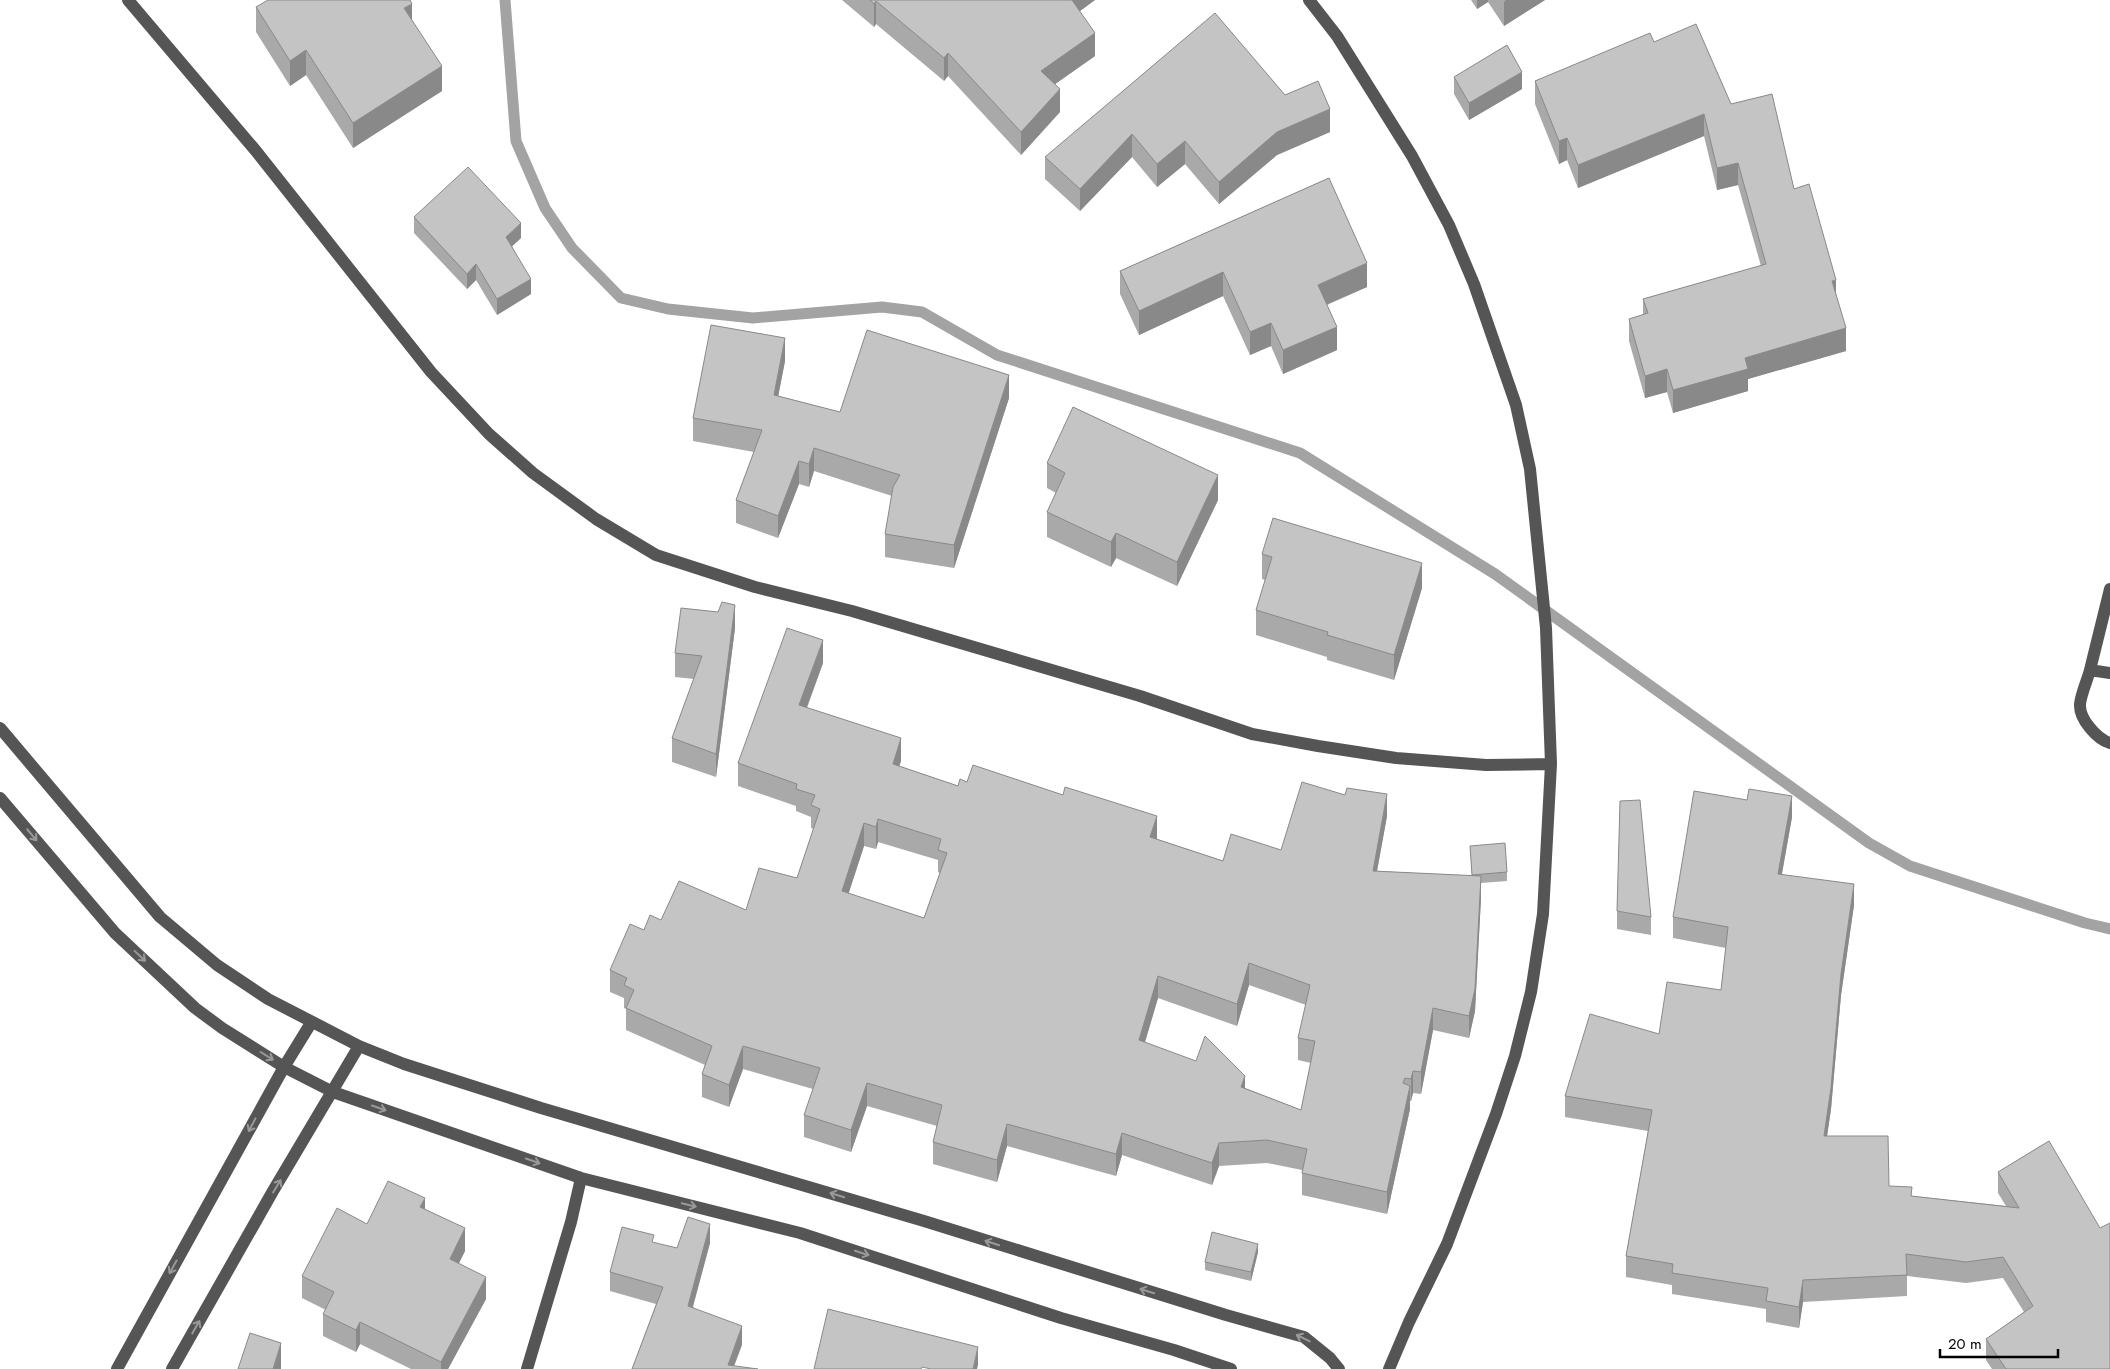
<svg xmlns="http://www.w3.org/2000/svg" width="2110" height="1369" viewBox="0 0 2110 1369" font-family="Jost,sans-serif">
<rect width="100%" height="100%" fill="#fff"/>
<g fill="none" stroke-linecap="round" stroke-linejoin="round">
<!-- stream -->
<path stroke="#a3a3a3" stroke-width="11" d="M 505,0 L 516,141 L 545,208 L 572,248 L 621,298 L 668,309 L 753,318 L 882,307 L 922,312 L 997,355 L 1300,453 L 1495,574 L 1869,843 L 1910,866 L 2085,923 L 2110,929"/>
<!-- minor -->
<path stroke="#555" stroke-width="12" d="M 128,0 L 256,151 L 431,372 L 489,434 L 533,473 L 596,519 L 656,555 L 755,587 L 852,611 L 1140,696 L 1252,734 L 1318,746 L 1396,758 L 1486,765 L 1551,764
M 1309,0 L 1337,36 L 1412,156 L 1449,225 L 1474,284 L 1516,405 L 1530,469 L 1546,628 L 1551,764 L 1543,914 L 1531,992 L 1515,1056 L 1496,1114 L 1447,1244 L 1409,1322 L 1389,1369
M 2110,589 L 2090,670 L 2110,673
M 2090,670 C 2087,681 2081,694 2080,704 C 2079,719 2097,739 2110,743
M 0,728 L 160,917 L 217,965 L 268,999 L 359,1046 L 404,1064 L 541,1108 L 924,1221 L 1226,1315 L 1304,1337 L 1330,1358 L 1339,1369
M 0,798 L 115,933 L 195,1008 L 222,1028 L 284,1067 L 333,1092 L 581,1178 L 800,1233 L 1061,1318 L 1174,1350 L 1231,1369
M 117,1369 L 284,1067 L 311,1023
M 172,1369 L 273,1191 L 359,1046
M 527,1369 L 571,1222 L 581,1178"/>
</g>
<!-- wall -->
<path fill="#a9a9a9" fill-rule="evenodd" d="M 842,0 L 1095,0 L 1080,11 L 1095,56 L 1055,84 L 1060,112 L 1021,155 L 948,76 L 944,81 L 876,24 L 874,27 Z
M 1471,0 L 1545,0 L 1504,26 L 1488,2 L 1477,9 Z
M 256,7 L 412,20 L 442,91 L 353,148 L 306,75 L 290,86 L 256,32 Z
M 1654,42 L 1731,104 L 1794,189 L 1836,294 L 1846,351 L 1748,379 L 1748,391 L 1673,413 L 1667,392 L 1645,398 L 1629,341 L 1629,319 L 1643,315 L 1643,299 L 1761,266 L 1738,185 L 1717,190 L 1704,136 L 1578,188 L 1567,160 L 1559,164 L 1535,104 L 1535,81 Z
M 1454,77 L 1522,89 L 1469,120 L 1454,94 Z
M 1285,95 L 1330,132 L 1277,155 L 1219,204 L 1185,164 L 1157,187 L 1132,157 L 1080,211 L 1045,179 L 1045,157 Z
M 1329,178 L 1367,287 L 1327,305 L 1337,350 L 1283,374 L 1271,346 L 1250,355 L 1223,296 L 1139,335 L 1120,294 L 1120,271 Z
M 414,217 L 521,238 L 512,246 L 531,294 L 497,315 L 476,280 L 467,289 L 414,233 Z
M 785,361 L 778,396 L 840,412 L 1009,398 L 954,568 L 885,557 L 885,534 L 892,496 L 814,471 L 809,487 L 799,484 L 778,538 L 736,523 L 736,500 L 754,452 L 693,441 L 693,418 Z
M 1047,463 L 1218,500 L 1177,586 L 1116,558 L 1111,567 L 1047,537 L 1047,512 L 1056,493 L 1047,488 Z
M 1262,554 L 1422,588 L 1394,680 L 1327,660 L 1327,657 L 1256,635 L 1256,610 L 1265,580 L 1262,579 Z
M 718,612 L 735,628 L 716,777 L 672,762 L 672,738 L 694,679 L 675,677 L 675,653 Z
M 823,663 L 807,708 L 901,761 L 899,766 L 958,786 L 1157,839 L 1223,861 L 1281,850 L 1387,816 L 1377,871 L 1472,876 L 1470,846 L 1507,872 L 1507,881 L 1481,883 L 1481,898 L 1475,1011 L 1469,1038 L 1433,1030 L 1421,1094 L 1413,1093 L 1411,1101 L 1410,1101 L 1410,1109 L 1387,1214 L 1302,1195 L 1302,1170 L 1267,1163 L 1219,1166 L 1212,1185 L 1122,1155 L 1116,1176 L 1007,1146 L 997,1182 L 933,1164 L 933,1142 L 937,1126 L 867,1106 L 851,1152 L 804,1137 L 804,1115 L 813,1089 L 743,1069 L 729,1107 L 702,1097 L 702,1074 L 705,1065 L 626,1030 L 626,1009 L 624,1008 L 624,998 L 610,992 L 610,970 L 644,930 L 661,920 L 746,910 L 797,878 L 814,829 L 811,828 L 811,817 L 796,811 L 796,806 L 738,786 L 738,763 ZM 878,842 L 938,860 L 938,872 L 940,873 L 924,918 L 848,894 L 864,846 L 876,849 ZM 1249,985 L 1306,1005 L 1298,1038 L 1298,1060 L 1311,1063 L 1301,1110 L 1245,1088 L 1145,1042 L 1158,998 L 1237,1026 Z
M 1792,817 L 1782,874 L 1854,905 L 1841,995 L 1831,1109 L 1827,1136 L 1889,1186 L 1912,1196 L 2006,1206 L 1998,1193 L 1998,1172 L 2049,1141 L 2110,1369 L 1992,1369 L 1986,1360 L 1986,1339 L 2024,1312 L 2003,1278 L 1966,1283 L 1907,1276 L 1907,1296 L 1803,1302 L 1799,1328 L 1766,1322 L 1766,1309 L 1672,1294 L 1672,1285 L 1626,1277 L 1626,1256 L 1648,1131 L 1565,1117 L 1565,1096 L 1659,1034 L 1721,990 L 1726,948 L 1673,938 L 1673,917 Z
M 1617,911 L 1651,917 L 1651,935 L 1617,929 Z
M 425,1209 L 465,1251 L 459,1263 L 486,1299 L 448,1369 L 411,1369 L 360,1344 L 356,1352 L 323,1336 L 323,1314 L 326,1310 L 302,1298 L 302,1276 L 367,1224 Z
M 654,1243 L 677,1248 L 710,1243 L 693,1307 L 742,1345 L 632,1369 L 656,1304 L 610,1291 L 610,1272 Z
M 1258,1252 L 1251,1281 L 1205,1270 L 1205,1262 Z"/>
<!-- shaded-wall -->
<path fill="#898989" d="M 1069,0 L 1095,0 L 1069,19 Z
M 1477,0 L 1488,0 L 1488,2 L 1477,9 Z
M 1506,0 L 1545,0 L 1504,26 L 1504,2 Z
M 876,1 L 876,24 L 874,27 L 874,4 Z
M 412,4 L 412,28 L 404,8 Z
M 1095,33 L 1095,56 L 1041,94 L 1041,71 Z
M 306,50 L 306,75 L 290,86 L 290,61 Z
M 948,53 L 948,76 L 944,81 L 944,58 Z
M 442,66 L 442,91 L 353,148 L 353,123 Z
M 1522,72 L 1522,89 L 1469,120 L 1469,103 Z
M 1060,89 L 1060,112 L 1021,155 L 1021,132 Z
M 1330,109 L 1330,132 L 1277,155 L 1219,204 L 1219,182 L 1277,132 Z
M 1704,114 L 1704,136 L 1578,188 L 1578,165 Z
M 1132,134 L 1132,157 L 1080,211 L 1080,189 Z
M 1567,138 L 1567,160 L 1559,164 L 1559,141 Z
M 1185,141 L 1185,164 L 1157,187 L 1157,164 Z
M 1738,163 L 1738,185 L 1717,190 L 1717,168 Z
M 521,223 L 521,238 L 506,252 L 506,237 Z
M 1367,263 L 1367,287 L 1318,308 L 1318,285 Z
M 476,264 L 476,280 L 467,289 L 467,274 Z
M 1223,272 L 1223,296 L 1139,335 L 1139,311 Z
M 531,279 L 531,294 L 497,315 L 497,299 Z
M 1836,280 L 1836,302 L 1832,281 Z
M 1271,323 L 1271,346 L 1250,355 L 1250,332 Z
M 1337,327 L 1337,350 L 1283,374 L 1283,350 Z
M 1846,328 L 1846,351 L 1748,379 L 1748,391 L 1673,413 L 1673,390 L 1745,358 Z
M 785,338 L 785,361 L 774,418 L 774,395 Z
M 1667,369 L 1667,392 L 1645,398 L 1645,376 Z
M 1009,375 L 1009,398 L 954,568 L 954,545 Z
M 814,448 L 814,471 L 809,487 L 809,464 Z
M 799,461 L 799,484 L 778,538 L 778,516 Z
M 1218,475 L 1218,500 L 1177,586 L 1177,562 Z
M 1116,533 L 1116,558 L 1111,567 L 1111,542 Z
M 1422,563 L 1422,588 L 1394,680 L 1394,655 Z
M 735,605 L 735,628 L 716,777 L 716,754 Z
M 823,640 L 823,663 L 799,728 L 799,705 Z
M 901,738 L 901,761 L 893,786 L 893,764 Z
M 1387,794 L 1387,816 L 1373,893 L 1373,871 Z
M 1792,796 L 1792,817 L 1778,895 L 1778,874 Z
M 1157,816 L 1157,839 L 1150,859 L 1150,837 Z
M 878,819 L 878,842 L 876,849 L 876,827 Z
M 864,823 L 864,846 L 842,914 L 842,891 Z
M 1481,876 L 1481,898 L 1475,1011 L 1469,1038 L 1469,1016 Z
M 1854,884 L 1854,905 L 1841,995 L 1831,1109 L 1824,1157 L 1824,1136 L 1841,974 Z
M 1249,963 L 1249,985 L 1237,1026 L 1237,1004 Z
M 1158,976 L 1158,998 L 1139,1062 L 1139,1040 Z
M 1433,1008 L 1433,1030 L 1421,1094 L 1421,1072 Z
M 743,1046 L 743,1069 L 729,1107 L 729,1085 Z
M 1413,1071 L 1413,1093 L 1411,1101 L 1411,1079 Z
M 1245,1076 L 1245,1098 L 1241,1087 Z
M 867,1083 L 867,1106 L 851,1152 L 851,1130 Z
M 1410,1086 L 1410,1109 L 1387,1214 L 1387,1192 Z
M 1007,1124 L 1007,1146 L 997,1182 L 997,1160 Z
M 1122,1133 L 1122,1155 L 1116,1176 L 1116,1154 Z
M 1219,1143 L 1219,1166 L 1212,1185 L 1212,1163 Z
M 425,1198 L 425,1220 L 420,1207 Z
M 710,1224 L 710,1243 L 688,1324 L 688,1306 Z
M 465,1228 L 465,1251 L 450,1281 L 450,1259 Z
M 1258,1244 L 1258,1252 L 1251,1281 L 1251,1272 Z
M 486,1277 L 486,1299 L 448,1369 L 441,1369 L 441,1362 Z
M 1803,1280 L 1803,1302 L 1799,1328 L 1799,1307 Z
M 360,1322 L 360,1344 L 356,1352 L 356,1330 Z
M 742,1326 L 742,1345 L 733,1369 L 728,1365 Z
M 281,1343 L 281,1369 L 273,1369 Z
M 978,1347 L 978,1365 L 977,1369 L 973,1369 Z"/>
<!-- building -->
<path fill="#c4c4c4" stroke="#898989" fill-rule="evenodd" d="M 268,0 L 410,0 L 412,4 L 404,8 L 442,66 L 353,123 L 306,50 L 290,61 L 256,7 Z
M 870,0 L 1072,0 L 1095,33 L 1041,71 L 1060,89 L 1021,132 L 948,53 L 944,58 L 876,1 L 874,4 Z
M 1215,13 L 1285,95 L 1318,81 L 1330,109 L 1277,132 L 1219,182 L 1185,141 L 1157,164 L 1132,134 L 1080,189 L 1045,157 Z
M 1696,24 L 1731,104 L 1772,94 L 1794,189 L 1809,184 L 1836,280 L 1832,281 L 1846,328 L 1745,358 L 1748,369 L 1673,390 L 1667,369 L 1645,376 L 1629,319 L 1648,313 L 1643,299 L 1766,264 L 1738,163 L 1717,168 L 1704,114 L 1578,165 L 1567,138 L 1559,141 L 1535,81 L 1650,33 L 1654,42 Z
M 1507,45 L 1522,72 L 1469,103 L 1454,77 Z
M 468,167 L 521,223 L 506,237 L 531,279 L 497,299 L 476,264 L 467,274 L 414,217 Z
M 1329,178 L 1367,263 L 1318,285 L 1337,327 L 1283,350 L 1271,323 L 1250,332 L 1223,272 L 1139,311 L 1120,271 Z
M 711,325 L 785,338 L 774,395 L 840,412 L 867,330 L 1009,375 L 954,545 L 885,534 L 893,487 L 900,475 L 814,448 L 809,464 L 799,461 L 778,516 L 736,500 L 762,430 L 693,418 Z
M 1073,407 L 1218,475 L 1177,562 L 1116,533 L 1111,542 L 1047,512 L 1065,473 L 1047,463 Z
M 1273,518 L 1422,563 L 1394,655 L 1327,635 L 1328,632 L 1256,610 L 1272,557 L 1262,554 Z
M 722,602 L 735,605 L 716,754 L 672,738 L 702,656 L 675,653 L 681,608 L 718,612 Z
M 787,628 L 823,640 L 799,705 L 901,738 L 893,764 L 958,786 L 960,779 L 967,782 L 973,765 L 1063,795 L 1065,787 L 1157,816 L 1150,837 L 1223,861 L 1231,834 L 1281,850 L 1302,782 L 1345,795 L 1347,788 L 1387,794 L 1373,871 L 1481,876 L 1475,989 L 1469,1016 L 1433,1008 L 1421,1072 L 1413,1071 L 1411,1079 L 1405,1078 L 1403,1083 L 1410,1086 L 1387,1192 L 1302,1173 L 1307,1149 L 1267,1140 L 1219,1143 L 1212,1163 L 1122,1133 L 1116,1154 L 1007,1124 L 997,1160 L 933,1142 L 942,1105 L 867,1083 L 851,1130 L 804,1115 L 820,1068 L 743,1046 L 729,1085 L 702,1074 L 712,1046 L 626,1008 L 634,990 L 624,985 L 627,978 L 610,970 L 630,924 L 644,930 L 650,915 L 661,920 L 679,881 L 746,910 L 759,868 L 797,878 L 820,809 L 811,805 L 815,795 L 796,789 L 797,784 L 738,763 ZM 878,819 L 941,839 L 938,850 L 947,853 L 924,918 L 842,891 L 864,823 L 876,827 ZM 1249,963 L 1310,985 L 1298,1038 L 1315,1041 L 1301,1110 L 1241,1087 L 1245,1076 L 1205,1036 L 1196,1061 L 1139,1040 L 1158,976 L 1237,1004 Z
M 1749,789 L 1792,796 L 1778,874 L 1854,884 L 1841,974 L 1831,1088 L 1824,1136 L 1888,1136 L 1889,1186 L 1912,1187 L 1911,1196 L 2019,1208 L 1998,1172 L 2049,1141 L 2100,1228 L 2110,1223 L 2110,1369 L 2006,1369 L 1986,1339 L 2033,1306 L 2003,1257 L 1966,1262 L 1906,1254 L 1907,1275 L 1803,1280 L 1799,1307 L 1766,1301 L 1768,1288 L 1672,1273 L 1673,1264 L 1626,1256 L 1652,1110 L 1565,1096 L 1590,1014 L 1659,1034 L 1667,982 L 1721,990 L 1728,927 L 1673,917 L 1694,791 L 1747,800 Z
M 1640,800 L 1651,917 L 1617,911 L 1620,801 Z
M 1505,843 L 1507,872 L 1472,875 L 1470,846 Z
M 388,1181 L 425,1198 L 420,1207 L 465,1228 L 450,1259 L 486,1277 L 441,1362 L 360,1322 L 356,1330 L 323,1314 L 334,1292 L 302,1276 L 337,1208 L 367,1224 Z
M 688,1217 L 710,1224 L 688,1306 L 742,1326 L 728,1365 L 758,1369 L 632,1369 L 663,1287 L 610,1272 L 622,1227 L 654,1235 L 652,1242 L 677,1248 Z
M 1212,1232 L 1258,1244 L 1251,1272 L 1205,1262 Z
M 828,1309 L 978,1347 L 973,1369 L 931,1369 L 922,1367 L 921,1369 L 814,1369 Z
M 250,1333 L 281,1343 L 273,1369 L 238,1369 Z"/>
<!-- one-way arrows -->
<defs><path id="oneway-shaft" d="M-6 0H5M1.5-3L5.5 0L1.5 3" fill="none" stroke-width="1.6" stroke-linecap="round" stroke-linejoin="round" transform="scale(1.25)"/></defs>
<g stroke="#999">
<use href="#oneway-shaft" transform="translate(32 835) rotate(50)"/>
<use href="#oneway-shaft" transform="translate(140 956) rotate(43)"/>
<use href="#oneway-shaft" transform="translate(267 1056) rotate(32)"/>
<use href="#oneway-shaft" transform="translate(379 1108) rotate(19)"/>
<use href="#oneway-shaft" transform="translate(252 1125) rotate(118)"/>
<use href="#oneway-shaft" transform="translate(533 1161) rotate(19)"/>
<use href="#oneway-shaft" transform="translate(277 1186) rotate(-59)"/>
<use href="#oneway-shaft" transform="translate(837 1195) rotate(-163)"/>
<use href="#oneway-shaft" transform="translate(689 1205) rotate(14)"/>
<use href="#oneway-shaft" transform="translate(992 1243) rotate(-162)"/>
<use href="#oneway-shaft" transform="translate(862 1253) rotate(18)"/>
<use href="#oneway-shaft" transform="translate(173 1267) rotate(119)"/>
<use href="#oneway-shaft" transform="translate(1147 1291) rotate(-163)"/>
<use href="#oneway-shaft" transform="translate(196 1327) rotate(-60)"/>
<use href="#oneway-shaft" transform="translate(1303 1338) rotate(-154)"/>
</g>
<!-- scale -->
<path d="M1940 1349v8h118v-8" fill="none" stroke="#000000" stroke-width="2.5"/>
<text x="1948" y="1349" font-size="15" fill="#000000" stroke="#ffffff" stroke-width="4" paint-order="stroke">20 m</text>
</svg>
